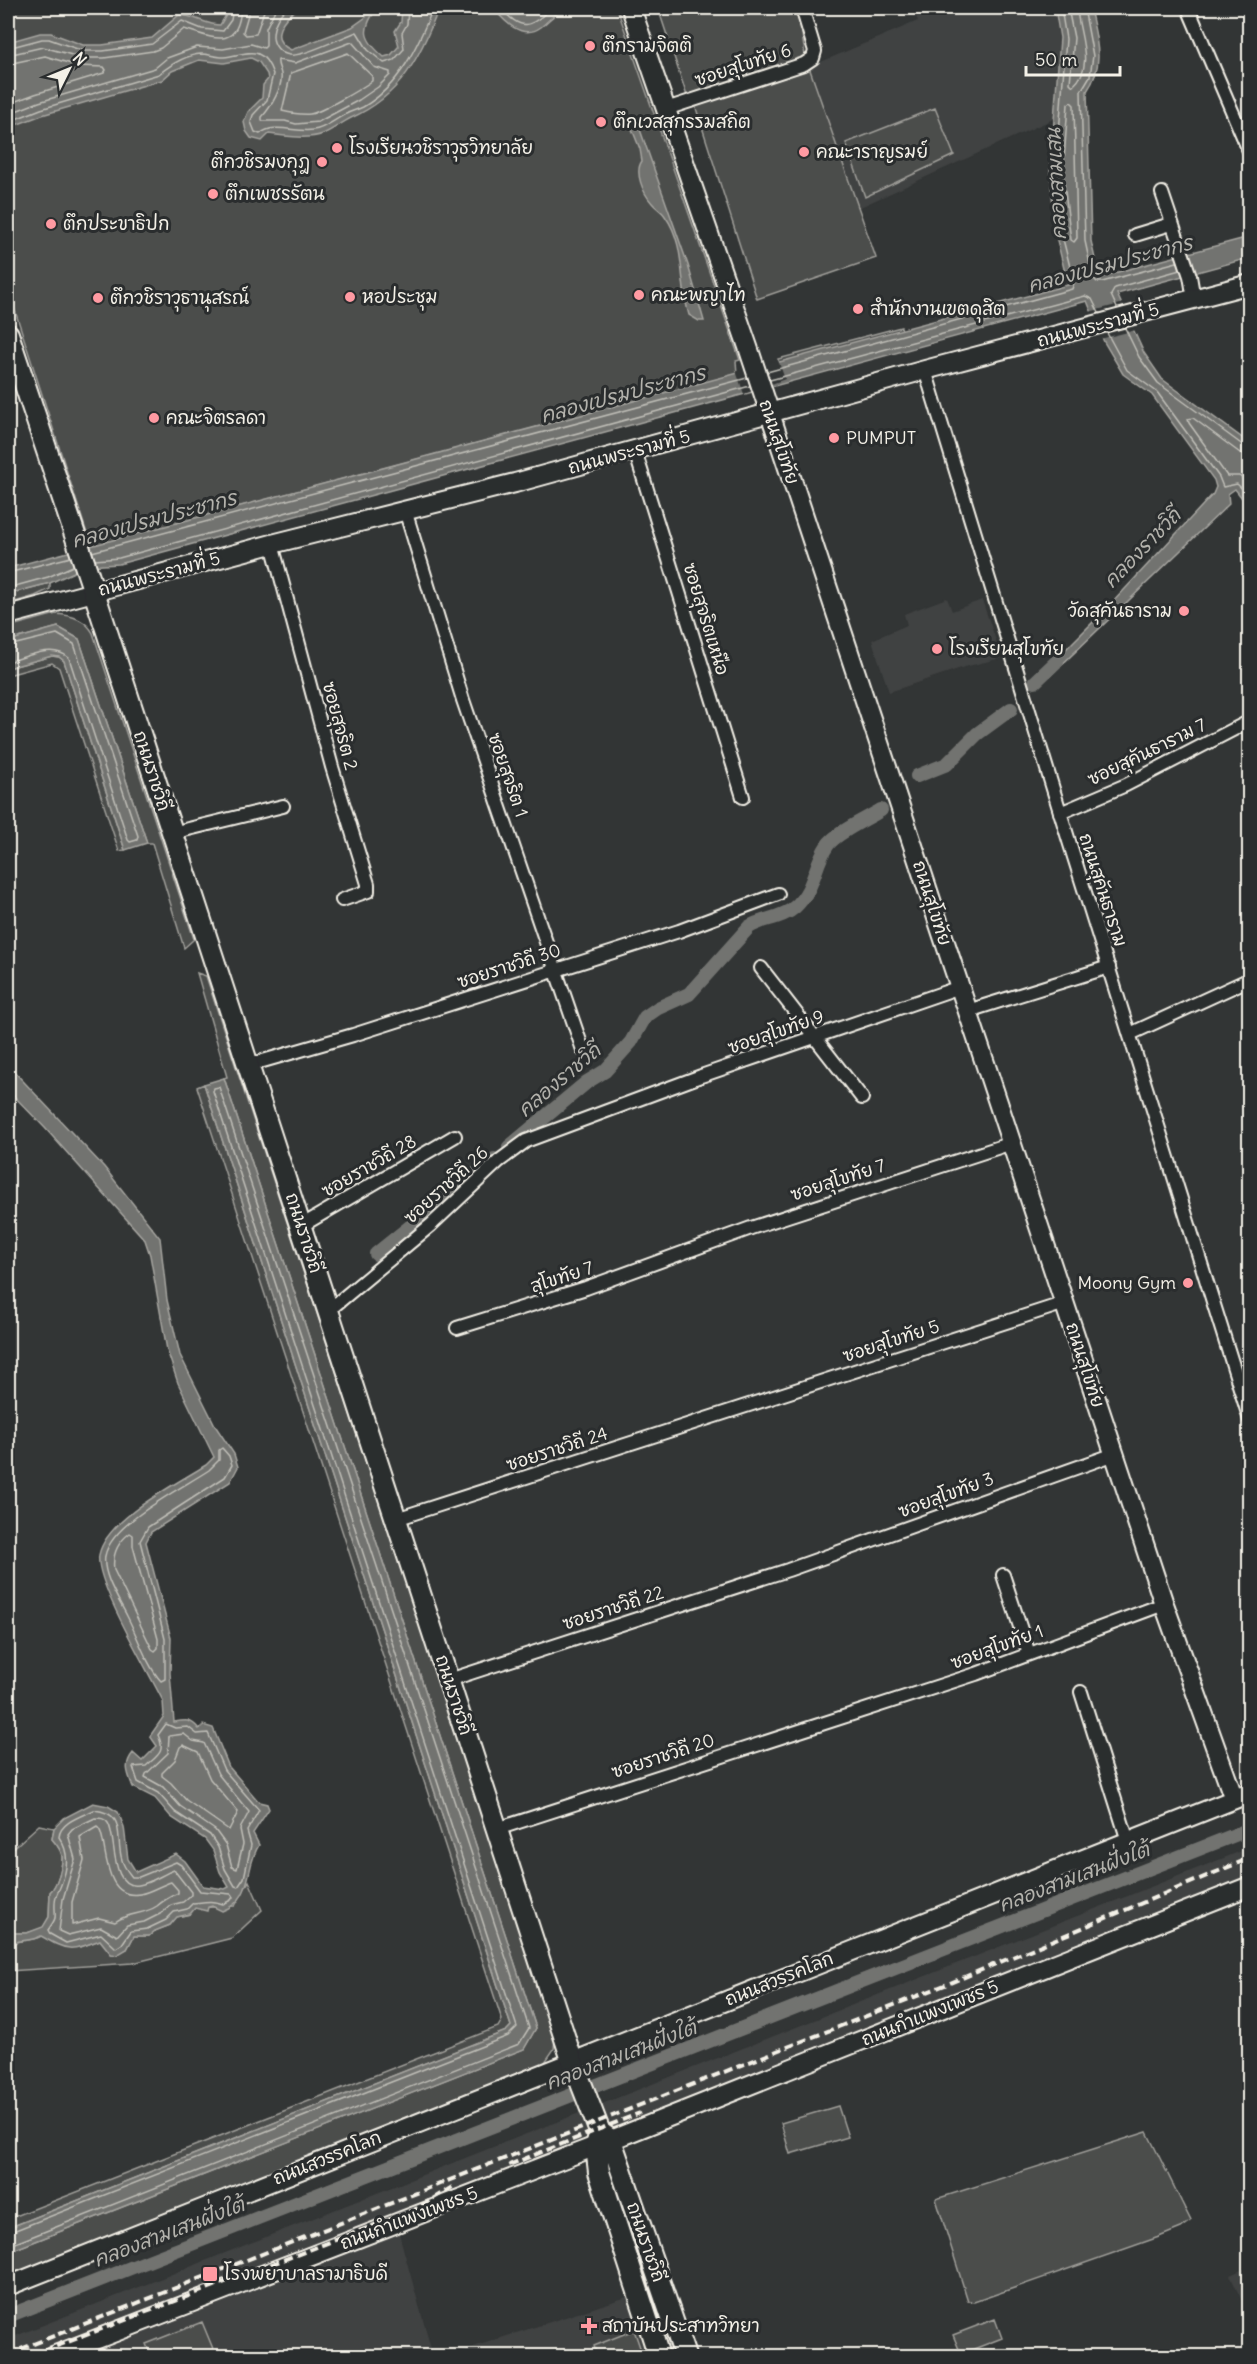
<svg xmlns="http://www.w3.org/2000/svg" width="1257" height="2364" viewBox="0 0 1257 2364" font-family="Delius,'Playpen Sans Thai',sans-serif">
<rect width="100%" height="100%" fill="#323535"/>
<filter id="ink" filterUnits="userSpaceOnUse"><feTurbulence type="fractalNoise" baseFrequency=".0167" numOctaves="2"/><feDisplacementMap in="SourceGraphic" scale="12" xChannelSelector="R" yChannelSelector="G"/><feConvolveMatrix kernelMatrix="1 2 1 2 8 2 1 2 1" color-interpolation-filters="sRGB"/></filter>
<g filter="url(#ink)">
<!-- built -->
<path fill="#404242" d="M 912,8 L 1055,8 L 1060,38 L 1053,119 L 858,208 L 809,67 L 918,21 Z
M 947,598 L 952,611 L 982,600 L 1002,658 L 964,667 L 889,692 L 872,640 L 907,625 L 904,614 Z
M 1249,1848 L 1249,1881 L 250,2277 L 42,2356 L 8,2356 L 8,2339 Z
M 398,2230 L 433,2356 L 83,2356 Z
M 1249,2267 L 1249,2316 L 1230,2275 Z
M 630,2296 L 649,2356 L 446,2356 Z"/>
<!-- green -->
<path fill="#4b4d4c" stroke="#a09f9a" stroke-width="1.5" d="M 8,8 L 617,8 L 740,360 L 736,361 L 737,374 L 91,546 L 8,289 Z
M 658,8 L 793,8 L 801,26 L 805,56 L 803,60 L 687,96 Z
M 809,67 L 876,258 L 757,299 L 695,105 Z
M 935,108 L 954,155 L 865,197 L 846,143 Z
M 901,327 L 902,330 L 779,363 L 778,359 Z
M 50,583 L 50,589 L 35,596 L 8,604 L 8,594 Z
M 56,614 C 71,615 86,620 93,633 L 194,939 L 184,948 L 152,843 L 147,843 L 79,639 L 58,627 L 8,641 L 8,627 Z
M 52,656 L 59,657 L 64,661 L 125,850 L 119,851 L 59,668 L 52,663 L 8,675 L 8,668 Z
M 197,973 L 206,976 L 555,2037 L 554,2049 L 543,2065 L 8,2278 L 8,2252 L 524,2049 L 536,2028 L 224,1078 L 227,1077 Z
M 204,1084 L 511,2026 L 507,2031 L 8,2228 L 8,2219 L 498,2027 L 502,2020 L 197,1087 Z
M 39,1825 L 54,1828 L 52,1839 C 56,1844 61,1849 62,1856 C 63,1865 57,1886 50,1892 L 49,1917 L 43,1928 L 27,1933 L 8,1933 L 8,1853 Z
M 249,1881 L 262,1910 L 232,1938 L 133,1963 L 8,1971 L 8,1944 C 20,1939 31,1942 41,1936 L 81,1947 L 100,1940 L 111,1953 L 127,1949 L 134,1936 L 149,1936 L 154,1931 L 170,1925 L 176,1917 L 190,1914 L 195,1908 L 235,1906 Z
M 838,2106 L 848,2137 L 790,2154 L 781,2123 Z
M 1147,2132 L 1191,2221 L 1181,2228 L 1159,2237 L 974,2302 L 968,2301 L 936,2199 Z
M 995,2319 L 1002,2338 L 961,2354 L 953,2335 Z
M 202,2322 L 216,2356 L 151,2356 L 146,2344 Z
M 634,2330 L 643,2356 L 597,2356 L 594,2346 Z"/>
<!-- water -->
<path fill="#727370" stroke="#a6a5a0" stroke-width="1.5" d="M 228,8 L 299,8 C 283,17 267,39 291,50 L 352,27 L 366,17 L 369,8 L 377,8 C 361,30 363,39 384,57 L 391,55 L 399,46 L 395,31 L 401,22 L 402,8 L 439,8 C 420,57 401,96 351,118 C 341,123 333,130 323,134 C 308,140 284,136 269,134 L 262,141 L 251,138 L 246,131 L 244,122 L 248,112 L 262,98 L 263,85 L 268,79 L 267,74 L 259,62 L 251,58 L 224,63 L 199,60 L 172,71 L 162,80 L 42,115 L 8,128 L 8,42 L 40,33 L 51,33 L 83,45 L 102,45 L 152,38 L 179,15 C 194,15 205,25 220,25 L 225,17 Z
M 493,8 L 567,8 C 555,12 551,19 541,27 C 522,41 504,21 493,8 Z
M 1055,8 L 1090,8 C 1096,38 1106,64 1087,91 L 1091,241 L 1099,277 L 1249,237 L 1249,258 L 1117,294 L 1144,353 L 1162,379 L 1249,443 L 1249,507 L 1235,489 L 1228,494 L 1229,504 L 1050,676 L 1043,672 L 1112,603 L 1213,494 L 1216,487 L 1214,480 L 1152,395 L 1123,374 L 1104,342 L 1087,301 L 119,564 L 87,566 L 50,583 L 8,594 L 8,568 L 1068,285 L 1056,236 L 1050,174 L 1060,38 Z
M 633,116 L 637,121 L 688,265 L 704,321 L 699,321 L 689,315 C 679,283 686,245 665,216 C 662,211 656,208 652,203 C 643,193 634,172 642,161 L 640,149 L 628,119 Z
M 58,627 L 79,639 L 147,843 L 125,850 L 64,661 L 59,657 L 52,656 L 8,668 L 8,641 Z
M 8,1065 L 104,1167 L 160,1238 L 167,1300 L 180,1355 L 216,1427 L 234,1454 L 238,1467 L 230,1482 L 151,1532 L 146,1542 L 171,1638 L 170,1673 L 174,1722 C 186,1720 191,1719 199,1729 L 203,1725 L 213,1728 L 229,1767 L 259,1802 L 267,1804 L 269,1809 L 253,1833 L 259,1845 C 244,1868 255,1898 222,1911 L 212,1906 L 208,1907 L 207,1911 L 195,1908 L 190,1914 L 177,1917 L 170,1925 L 155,1931 L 149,1936 L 134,1936 L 127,1949 L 117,1955 L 111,1954 L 100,1940 C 70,1951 69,1952 41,1936 C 31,1942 20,1939 8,1944 L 8,1933 L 27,1933 L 43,1927 L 49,1917 L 50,1892 C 57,1886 63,1865 62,1856 C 61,1849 56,1844 52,1839 L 54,1828 L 64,1818 L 93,1803 L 108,1806 L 118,1812 L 124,1827 L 128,1859 L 136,1872 L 176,1854 L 185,1861 L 203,1886 L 225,1889 L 229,1887 L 220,1872 L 213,1850 L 205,1839 L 171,1817 L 155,1798 L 133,1787 C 128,1774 123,1765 133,1753 L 142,1761 L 157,1746 L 150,1736 L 164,1716 L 163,1701 C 150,1674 94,1581 99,1555 C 106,1519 176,1484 206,1465 L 214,1457 L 178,1383 L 167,1350 L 150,1255 L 145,1240 L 45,1128 L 8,1090 Z
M 224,1078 L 536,2028 L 524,2049 L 8,2252 L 8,2228 L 506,2031 L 511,2026 L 204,1084 Z"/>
<!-- pier -->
<path fill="#323535" d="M 1124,303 L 1136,330 L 1100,339 L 1089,312 Z
M 778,360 L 785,379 L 744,394 L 736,371 Z"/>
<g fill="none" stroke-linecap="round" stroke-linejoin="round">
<!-- shore -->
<path stroke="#c0bfb8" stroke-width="1.5" d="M 250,8 L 243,32 L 246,35 L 256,34 L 265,8
M 287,8 C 279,14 273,25 273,36 C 273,45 280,54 290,55 C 303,57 342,37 357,32 L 368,50 L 384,63 L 394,60 L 404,49 L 402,33 L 407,24 L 408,8
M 501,8 C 521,32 531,28 551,8
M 1068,8 L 1074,38 L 1070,83 L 1073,86 C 1096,66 1078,33 1077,8
M 1084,8 L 1093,56 L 1090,76 L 1081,91 L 1085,241 L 1093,278 L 1097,282 L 1102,282 L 1177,262
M 352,42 L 374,67 L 390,72 L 390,75 L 378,87 L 359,100 L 318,122 L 296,124 L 285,121 L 262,121 L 262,117 C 271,107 283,87 281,74 C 280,68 277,65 278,60 L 295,63 Z
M 8,48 L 42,39 L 49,39 L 83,51 L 103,51 L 152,44 L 182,21 L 202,29 L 223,31 L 231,20 L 233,8
M 348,53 L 372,76 L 372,81 C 362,88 320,113 310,114 C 300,115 291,113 282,111 L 291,73 Z
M 8,55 L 43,47 L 83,58 L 104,58 L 153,51 L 161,48 L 184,29 C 211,37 238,52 241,8
M 8,64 L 45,56 L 78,66 L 104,67 L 106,70 L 104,73 L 35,94 L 8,104
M 1071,102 L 1074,105 L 1077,238 L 1074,242 L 1071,240 L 1070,233 L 1063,174 L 1068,104 Z
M 8,114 L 39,102 L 155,68 L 167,58 L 197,47 L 223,49 L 251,44 L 264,48 L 266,46 L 266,28 L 276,8
M 8,122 L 41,109 L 159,74 C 169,66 186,55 201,54 C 208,54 216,57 224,57 C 248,54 262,43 273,74 L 267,100 L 253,115 L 251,122 L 255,132 L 260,134 C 274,122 296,133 313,130 C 325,129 335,119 346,114 C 351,111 357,110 363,107 C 400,86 418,45 433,8
M 1117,308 L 1111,295 L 1115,288 L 1180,270
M 1125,328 L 1139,357 L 1158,383 L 1244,446 L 1250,448
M 1107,333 L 1127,370 L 1157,392 L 1219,477 L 1223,487 L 1237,484 L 1250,496
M 767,372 L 1072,289 L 1074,283 L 1062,235 L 1056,174 L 1066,39 L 1061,8
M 770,380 L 1085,296 L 1092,299 L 1099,313
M 1250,455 L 1240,453 L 1193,418 L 1188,419 L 1189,423 L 1227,476 L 1239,476 L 1250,484
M 92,552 L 747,378
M 95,560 L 119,558 L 750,386
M 8,573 L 71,557
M 8,588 L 48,577 L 73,566
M 8,646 L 57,634 L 74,644 L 138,836 L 137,840 L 130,842 L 128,840 L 69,658 C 53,643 26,657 8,662
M 222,1448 L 229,1456 L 232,1465 L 225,1477 L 148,1527 L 140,1541 L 165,1639 L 165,1679 L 161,1681 C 147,1666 137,1635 127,1616 C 119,1600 102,1575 105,1556 C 111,1523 182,1488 209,1470 L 219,1460 L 219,1450 Z
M 130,1533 L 133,1535 L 133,1546 L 158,1639 L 158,1648 L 155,1651 L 152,1649 L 114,1570 C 112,1555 118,1542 130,1533 Z
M 166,1724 L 175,1728 L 188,1727 L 197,1734 L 208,1733 L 224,1770 L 259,1810 L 247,1831 L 251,1845 L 244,1878 L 238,1887 L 235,1886 L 225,1869 L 218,1847 L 210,1835 L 175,1812 L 158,1793 L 138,1782 L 133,1767 L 146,1766 C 158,1755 166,1752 158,1735 Z
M 184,1734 L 193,1741 L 204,1743 L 218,1774 L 249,1812 L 240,1829 L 243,1844 L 237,1869 L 232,1867 L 226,1845 L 215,1830 L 180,1806 L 163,1787 L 145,1777 L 146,1774 L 168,1753 L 169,1736 Z
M 183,1745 L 198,1752 L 210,1779 L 238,1812 L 229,1830 L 186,1800 L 171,1783 L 162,1776 L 162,1773 L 175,1760 L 180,1747 Z
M 94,1810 C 127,1813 115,1837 122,1860 C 123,1866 128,1872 132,1877 L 139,1877 L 176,1862 L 181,1865 L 200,1891 L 231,1894 L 233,1897 L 231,1900 L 223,1904 C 212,1900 204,1902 193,1903 L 187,1909 L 174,1912 L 166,1920 L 147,1929 L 131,1931 L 122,1944 L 116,1948 L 101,1934 L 66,1943 L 50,1934 L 48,1930 C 50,1927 54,1922 55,1918 C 56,1911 53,1901 57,1894 C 66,1875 72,1856 59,1837 C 60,1822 82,1816 94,1810 Z
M 95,1818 C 100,1818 105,1818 108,1823 C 117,1836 109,1890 139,1885 C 151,1883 163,1874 174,1870 L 191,1892 L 191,1895 L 183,1902 L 171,1905 L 162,1913 L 144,1922 L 127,1925 L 117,1936 L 101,1927 L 68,1935 L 59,1931 L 63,1899 L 75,1859 L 68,1834 L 72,1829 Z
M 97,1827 C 109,1834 99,1901 140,1894 C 151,1892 161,1885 171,1882 L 178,1890 L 178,1893 C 169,1897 164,1900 157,1906 C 144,1915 128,1912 115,1922 L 99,1918 L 72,1925 L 72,1902 L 84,1860 L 80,1837 Z
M 8,2233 L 508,2036 L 517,2027 L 213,1091 L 214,1088 L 219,1087 L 529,2028 L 519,2044 L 8,2246"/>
<!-- canal -->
<path stroke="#727370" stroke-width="14" d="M 1035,682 L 1057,661
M 917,776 L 947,764 L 977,734 L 1011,709
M 509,1147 L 587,1082 L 605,1071 L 631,1042 L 645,1017 L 658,1008 L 689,994 L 749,927 C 763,918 782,919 795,907 C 815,889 814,865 827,846 C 835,833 867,819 881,810
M 376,1254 L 494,1159
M 8,2316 L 1250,1829"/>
<!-- street casing -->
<g stroke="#f4f1e8" stroke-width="16">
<path id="street" d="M 1188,8 L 1250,153
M 666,109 L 804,64 L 813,58 L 815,51 L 802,8
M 1162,193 L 1190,276 L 1194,299
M 1135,235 L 1171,224
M 925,370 L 1068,838 L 1250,1420
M 635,451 L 743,797
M 405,510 L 463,700 L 583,1050
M 272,544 L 332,767 L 368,884 L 368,891 L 342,900
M 1060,813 L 1126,785 L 1250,721
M 172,833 L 283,806
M 761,968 L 862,1098
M 968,1011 L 1109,967
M 1130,1034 L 1250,979
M 249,1065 L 353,1035 L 679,931 L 778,894
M 301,1226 L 455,1136
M 329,1310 L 431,1225 L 499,1161 L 526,1141 L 701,1076 L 960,987
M 457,1328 L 586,1288 L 751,1228 L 1012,1143
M 396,1519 L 1065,1303
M 1003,1575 L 1029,1654
M 449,1680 L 788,1570 L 1115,1454
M 1081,1692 L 1128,1841
M 497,1829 L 976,1674 L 1164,1604"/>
</g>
<!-- secondary casing -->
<g stroke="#f4f1e8" stroke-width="22">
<path id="secondary" d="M 631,8 L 748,347 L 1164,1604 L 1234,1799
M 8,615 L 272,544 L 515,483 L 925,370 L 1250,284
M 611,2140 L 1250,1886
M 8,2286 L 1250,1793
M 53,2356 L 596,2146"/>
</g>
<!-- primary casing -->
<g stroke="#f4f1e8" stroke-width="24">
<path id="primary" d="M 8,334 L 94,592 L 572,2060 L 600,2132 L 611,2140 L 685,2356
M 600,2132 L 596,2146 L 599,2172 L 659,2356"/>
</g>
<!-- street -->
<use href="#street" stroke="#2a2d2e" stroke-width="12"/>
<!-- secondary -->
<use href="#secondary" stroke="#2a2d2e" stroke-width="18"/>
<!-- primary -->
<use href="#primary" stroke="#2a2d2e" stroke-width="20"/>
<!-- rail -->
<path stroke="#f4f1e8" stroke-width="4" stroke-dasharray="9 4.5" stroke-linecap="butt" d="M 509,2165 L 640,2113
M 8,2354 L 950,1983 L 1250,1858
M 31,2356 L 414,2210 L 454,2186"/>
</g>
</g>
<!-- markers -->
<g fill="#ff9aa2" stroke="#2a2d2e" stroke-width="2">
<circle cx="590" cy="46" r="6"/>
<circle cx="601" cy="122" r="6"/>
<circle cx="337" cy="148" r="6"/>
<circle cx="804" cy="152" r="6"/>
<circle cx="322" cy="162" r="6"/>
<circle cx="213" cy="194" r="6"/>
<circle cx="51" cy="224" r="6"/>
<circle cx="639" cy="295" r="6"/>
<circle cx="350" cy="297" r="6"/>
<circle cx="98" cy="298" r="6"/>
<circle cx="858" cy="309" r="6"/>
<circle cx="154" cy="418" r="6"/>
<circle cx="834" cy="438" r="6"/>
<circle cx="1184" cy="611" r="6"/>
<circle cx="937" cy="649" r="6"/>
<circle cx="1188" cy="1283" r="6"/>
<rect x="202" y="2266" width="16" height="16" rx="3"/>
<path d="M586 2317h6v6h6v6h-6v6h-6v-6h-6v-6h6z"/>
</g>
<g text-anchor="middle" stroke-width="6" stroke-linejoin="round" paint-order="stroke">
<!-- poi labels -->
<g font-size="18" fill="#f4f1e8" stroke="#2a2d2e" text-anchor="start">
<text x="602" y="52">ตึกรามจิตติ</text>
<text x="613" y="128">ตึกเวสสุกรรมสถิต</text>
<text x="349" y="154">โรงเรียนวชิราวุธวิทยาลัย</text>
<text x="816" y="158">คณะาราญรมย์</text>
<text x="310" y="168" text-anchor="end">ตึกวชิรมงกุฎ</text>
<text x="225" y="200">ตึกเพชรรัตน</text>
<text x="63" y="230">ตึกประขาธิปก</text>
<text x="651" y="301">คณะพญาไท</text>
<text x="362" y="303">หอประชุม</text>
<text x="110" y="304">ตึกวชิราวุธานุสรณ์</text>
<text x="870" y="315">สำนักงานเขตดุสิต</text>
<text x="166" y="424">คณะจิตรลดา</text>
<text x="846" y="444">PUMPUT</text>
<text x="1172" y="617" text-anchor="end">วัดสุคันธาราม</text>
<text x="949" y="655">โรงเรียนสุโขทัย</text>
<text x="1176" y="1289" text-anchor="end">Moony Gym</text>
<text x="224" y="2280">โรงพยาบาลรามาธิบดี</text>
<text x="602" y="2332">สถาบันประสาทวิทยา</text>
</g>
<!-- street labels -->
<g font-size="18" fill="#f4f1e8" stroke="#2a2d2e">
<text transform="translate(743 65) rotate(-18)" y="6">ซอยสุโขทัย 6</text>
<text transform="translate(1098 325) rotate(-15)" y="6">ถนนพระรามที่ 5</text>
<text transform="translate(779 442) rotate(71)" y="6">ถนนสุโขทัย</text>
<text transform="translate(629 452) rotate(-15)" y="6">ถนนพระรามที่ 5</text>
<text transform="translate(159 574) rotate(-15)" y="6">ถนนพระรามที่ 5</text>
<text transform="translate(706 619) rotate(73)" y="6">ซอยสุจริตเหนือ</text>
<text transform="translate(340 726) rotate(75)" y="6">ซอยสุจริต 2</text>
<text transform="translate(1147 752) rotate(-26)" y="6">ซอยสุคันธาราม 7</text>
<text transform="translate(152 771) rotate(72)" y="6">ถนนราชวิถี</text>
<text transform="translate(508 775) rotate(71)" y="6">ซอยสุจริต 1</text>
<text transform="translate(1103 890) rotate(72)" y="6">ถนนสุคันธาราม</text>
<text transform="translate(932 903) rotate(72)" y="6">ถนนสุโขทัย</text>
<text transform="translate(509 966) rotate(-18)" y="6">ซอยราชวิถี 30</text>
<text transform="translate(776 1032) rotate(-19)" y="6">ซอยสุโขทัย 9</text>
<text transform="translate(369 1166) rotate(-30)" y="6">ซอยราชวิถี 28</text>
<text transform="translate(838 1180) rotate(-18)" y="6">ซอยสุโขทัย 7</text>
<text transform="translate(446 1185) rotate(-42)" y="6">ซอยราชวิถี 26</text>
<text transform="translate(304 1233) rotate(72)" y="6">ถนนราชวิถี</text>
<text transform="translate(562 1277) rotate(-18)" y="6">สุโขทัย 7</text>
<text transform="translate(891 1341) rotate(-18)" y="6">ซอยสุโขทัย 5</text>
<text transform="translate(1085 1365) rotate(72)" y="6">ถนนสุโขทัย</text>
<text transform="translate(557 1449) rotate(-18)" y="6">ซอยราชวิถี 24</text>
<text transform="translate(946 1495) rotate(-20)" y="6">ซอยสุโขทัย 3</text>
<text transform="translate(613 1608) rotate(-18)" y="6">ซอยราชวิถี 22</text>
<text transform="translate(997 1647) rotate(-20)" y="6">ซอยสุโขทัย 1</text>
<text transform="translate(454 1695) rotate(72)" y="6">ถนนราชวิถี</text>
<text transform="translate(663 1756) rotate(-18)" y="6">ซอยราชวิถี 20</text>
<text transform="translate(779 1979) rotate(-22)" y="6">ถนนสวรรคโลก</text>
<text transform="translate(930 2013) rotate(-22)" y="6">ถนนกำแพงเพชร 5</text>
<text transform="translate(327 2158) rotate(-22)" y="6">ถนนสวรรคโลก</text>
<text transform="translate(409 2218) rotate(-21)" y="6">ถนนกำแพงเพชร 5</text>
<text transform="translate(646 2242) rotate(71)" y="6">ถนนราชวิถี</text>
</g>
<!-- water labels -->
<g font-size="20" font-style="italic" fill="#b3b2ac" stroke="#2a2d2e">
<text transform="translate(1056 184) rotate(-93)" y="7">คลองสามเสน</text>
<text transform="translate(1110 264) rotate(-15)" y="7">คลองเปรมประชากร</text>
<text transform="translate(623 394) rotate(-15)" y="7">คลองเปรมประชากร</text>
<text transform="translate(154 519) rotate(-15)" y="7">คลองเปรมประชากร</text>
<text transform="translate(1142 548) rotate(-46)" y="7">คลองราชวิถี</text>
<text transform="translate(559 1080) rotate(-40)" y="7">คลองราชวิถี</text>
<text transform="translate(1074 1877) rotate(-21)" y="7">คลองสามเสนฝั่งใต้</text>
<text transform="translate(621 2055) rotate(-21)" y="7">คลองสามเสนฝั่งใต้</text>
<text transform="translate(169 2232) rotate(-21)" y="7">คลองสามเสนฝั่งใต้</text>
</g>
</g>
<!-- margin -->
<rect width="1257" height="2364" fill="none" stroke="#2a2d2e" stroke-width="30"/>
<rect x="15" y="15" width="1227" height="2334" fill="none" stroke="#f4f1e8" stroke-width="2" filter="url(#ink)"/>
<!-- north arrow -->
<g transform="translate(69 69) rotate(47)" stroke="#2a2d2e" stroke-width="4.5" paint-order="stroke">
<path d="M0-4.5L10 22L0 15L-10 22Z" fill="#f4f1e8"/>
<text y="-9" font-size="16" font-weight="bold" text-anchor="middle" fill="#f4f1e8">N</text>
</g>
<!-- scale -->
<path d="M1026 66v9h94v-9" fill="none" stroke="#f4f1e8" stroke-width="3"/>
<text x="1035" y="66" font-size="18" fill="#f4f1e8" stroke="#2a2d2e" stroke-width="4.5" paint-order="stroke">50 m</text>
</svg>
